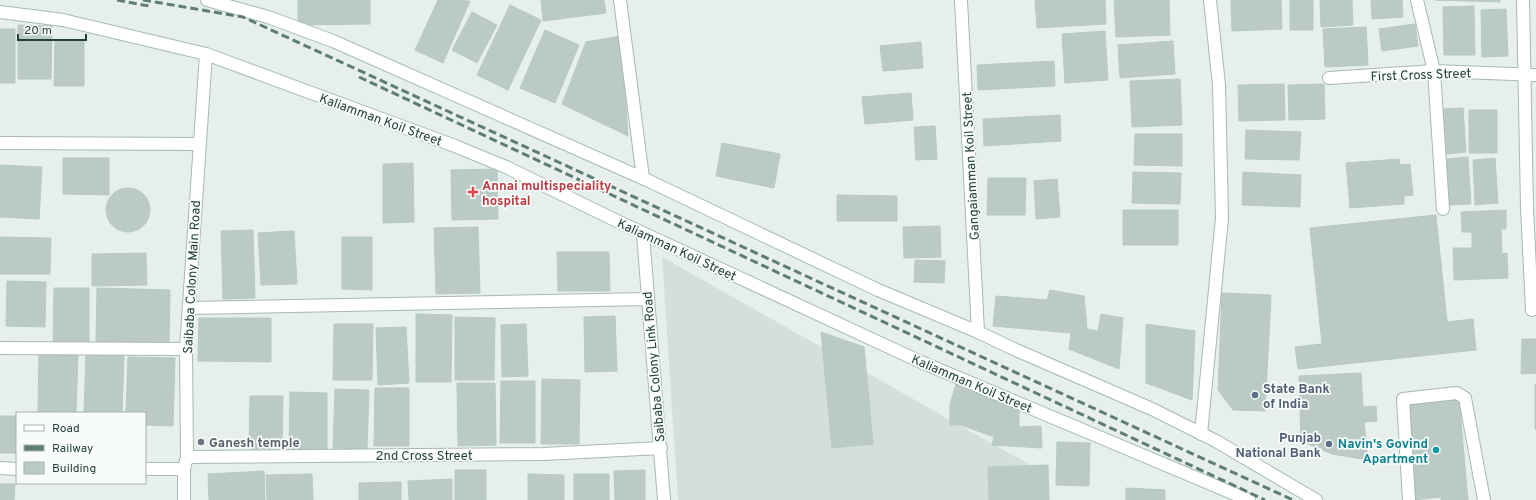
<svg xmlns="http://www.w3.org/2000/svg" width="1536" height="500" viewBox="0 0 1536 500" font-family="Overpass,sans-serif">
<rect width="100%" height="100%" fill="#e6efeb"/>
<!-- built -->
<path fill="#d4dfda" d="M 662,257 L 1046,474 L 1046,500 L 678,500 Z"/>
<!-- building -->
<path fill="#bbcac4" stroke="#b8c9c2" d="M 298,0 L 370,0 L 370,24 L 298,25 Z
M 438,0 L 470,1 L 443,63 L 415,50 Z
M 541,0 L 604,0 L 606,13 L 543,21 Z
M 1035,0 L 1105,0 L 1106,24 L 1037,28 Z
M 1114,0 L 1169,0 L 1170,35 L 1116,37 Z
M 1231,0 L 1281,0 L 1282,29 L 1232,31 Z
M 1290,0 L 1313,0 L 1313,30 L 1290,30 Z
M 1320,0 L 1352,0 L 1353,25 L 1321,27 Z
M 1371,0 L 1402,0 L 1403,17 L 1372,19 Z
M 1435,0 L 1500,0 L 1500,2 Z
M 510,5 L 541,20 L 508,90 L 477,75 Z
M 1474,6 L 1475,55 L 1444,55 L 1443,7 Z
M 1506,9 L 1508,56 L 1482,57 L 1481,10 Z
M 472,12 L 497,25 L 477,63 L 452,50 Z
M 1415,24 L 1418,46 L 1382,51 L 1379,29 Z
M 18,25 L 52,26 L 51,79 L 18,79 Z
M 1366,27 L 1368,65 L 1325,67 L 1323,29 Z
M 0,29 L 15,29 L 15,83 L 0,83 Z
M 545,30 L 579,45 L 555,103 L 520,88 Z
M 1105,31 L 1108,80 L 1065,83 L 1062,34 Z
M 621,36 L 628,136 L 562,104 L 586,42 Z
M 55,40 L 84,40 L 84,86 L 54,86 Z
M 1173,41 L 1175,74 L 1120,78 L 1118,45 Z
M 921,42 L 923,68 L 883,71 L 880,46 Z
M 1054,61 L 1055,86 L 978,90 L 977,65 Z
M 1180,79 L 1182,125 L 1132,127 L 1130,81 Z
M 1284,84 L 1285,120 L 1239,121 L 1238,85 Z
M 1324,84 L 1325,119 L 1289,120 L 1288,85 Z
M 911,93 L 913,120 L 865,124 L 862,97 Z
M 1463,108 L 1466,152 L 1446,154 L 1443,109 Z
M 1469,110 L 1497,110 L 1497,153 L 1469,153 Z
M 1060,115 L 1061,141 L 984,146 L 983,119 Z
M 935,126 L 937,159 L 916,160 L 914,127 Z
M 1246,130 L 1301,132 L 1299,160 L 1245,159 Z
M 1135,134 L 1182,134 L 1182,166 L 1134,165 Z
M 722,143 L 780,154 L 774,188 L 716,176 Z
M 1468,157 L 1471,204 L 1450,205 L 1447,159 Z
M 63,158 L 109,158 L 109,195 L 63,194 Z
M 1495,158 L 1498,203 L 1475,205 L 1473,160 Z
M 1399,159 L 1400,165 L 1410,164 L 1413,195 L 1404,196 L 1404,204 L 1350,208 L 1346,163 Z
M 413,163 L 414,222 L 383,223 L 383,164 Z
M 0,165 L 42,167 L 39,219 L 0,217 Z
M 497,169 L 498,219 L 452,220 L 451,170 Z
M 1133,172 L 1181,173 L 1180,204 L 1132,203 Z
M 1243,172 L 1301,175 L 1300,207 L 1242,205 Z
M 988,178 L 1026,178 L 1025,215 L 987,215 Z
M 1057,179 L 1060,217 L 1036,219 L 1034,181 Z
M106 210a22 22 0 1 1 44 0a22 22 0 1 1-44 0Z
M 837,195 L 897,196 L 897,221 L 837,221 Z
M 1123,210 L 1178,210 L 1178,245 L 1123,245 Z
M 1506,210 L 1506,229 L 1501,229 L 1502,254 L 1507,253 L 1508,278 L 1454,280 L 1453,248 L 1472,248 L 1472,232 L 1462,232 L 1461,212 Z
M 1436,215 L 1447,322 L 1473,319 L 1476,350 L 1298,369 L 1295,347 L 1322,344 L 1310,228 Z
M 940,226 L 941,257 L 904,258 L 903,227 Z
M 478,227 L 480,293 L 436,294 L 434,228 Z
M 253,230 L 255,298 L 223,299 L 221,231 Z
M 294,231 L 297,284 L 261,285 L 258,233 Z
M 0,237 L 51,238 L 50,274 L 0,274 Z
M 342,237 L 372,237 L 372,290 L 342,289 Z
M 557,252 L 609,252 L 610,291 L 558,291 Z
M 146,253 L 147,285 L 92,286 L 92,254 Z
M 915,260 L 945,261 L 944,283 L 914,282 Z
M 7,281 L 46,282 L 45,327 L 6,326 Z
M 54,288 L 89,288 L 89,344 L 53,344 Z
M 97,288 L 170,290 L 169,344 L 96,342 Z
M 1050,290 L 1084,296 L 1087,329 L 1098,331 L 1101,314 L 1123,318 L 1119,369 L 1069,349 L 1071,333 L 993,326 L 996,296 L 1047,300 Z
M 1222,293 L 1271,295 L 1265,411 L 1233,410 L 1218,390 Z
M 416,314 L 452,315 L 451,382 L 416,382 Z
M 615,316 L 617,371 L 585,372 L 584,317 Z
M 455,317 L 495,318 L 494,380 L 455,380 Z
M 199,318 L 271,318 L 271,362 L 198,361 Z
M 334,324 L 373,324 L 372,380 L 333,380 Z
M 526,324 L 528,376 L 502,377 L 501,325 Z
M 1146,324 L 1195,331 L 1192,400 L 1146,383 Z
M 406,327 L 409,383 L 378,385 L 376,328 Z
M 821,332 L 864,347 L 873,444 L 832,448 Z
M 1522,339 L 1536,339 L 1536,373 L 1521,374 Z
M 39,351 L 78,353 L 76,413 L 38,412 Z
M 86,354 L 124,356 L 122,413 L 84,413 Z
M 128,357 L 175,358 L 173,426 L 145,425 L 145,413 L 126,413 Z
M 1361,373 L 1363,407 L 1376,406 L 1377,421 L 1364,422 L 1368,460 L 1332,454 L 1301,441 L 1299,376 Z
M 542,379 L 580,380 L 579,444 L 541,444 Z
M 501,381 L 535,381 L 535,443 L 500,443 Z
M 457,383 L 495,383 L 496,445 L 458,446 Z
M 956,384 L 1019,406 L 1019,427 L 1041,426 L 1042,448 L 992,445 L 994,437 L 961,425 L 950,425 L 950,404 Z
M 1535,384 L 1536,384 L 1536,429 L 1535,429 Z
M 375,388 L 409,388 L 409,446 L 374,446 Z
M 335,389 L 369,390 L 367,449 L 333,448 Z
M 290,392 L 327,393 L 327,450 L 289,450 Z
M 250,396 L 283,396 L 282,449 L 249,449 Z
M 1459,398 L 1468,500 L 1441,500 L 1441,497 L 1414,500 L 1405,403 Z
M 0,416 L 17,416 L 17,453 L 0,453 Z
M 1057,442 L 1090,443 L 1089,486 L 1056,485 Z
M 1048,465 L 1049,500 L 989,500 L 988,467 Z
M 455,470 L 486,470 L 486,500 L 455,500 Z
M 645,470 L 645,500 L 615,500 L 614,471 Z
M 264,471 L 265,500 L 209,500 L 208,474 Z
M 312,474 L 313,500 L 267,500 L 266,475 Z
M 528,474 L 564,475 L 564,500 L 528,500 Z
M 574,474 L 609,474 L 609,500 L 574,500 Z
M 452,479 L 452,500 L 409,500 L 408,481 Z
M 401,482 L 401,500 L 359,500 L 359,483 Z
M 0,484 L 15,484 L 14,500 L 0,500 Z
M 1126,488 L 1165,490 L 1165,500 L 1126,500 Z"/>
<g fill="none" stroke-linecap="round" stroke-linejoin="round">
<!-- street casing -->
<g stroke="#a8b8b2" stroke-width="14">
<path id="street" d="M 620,0 L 643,178
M 961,0 L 978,332
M 1417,0 L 1434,71 L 1443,209
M 1523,0 L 1527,208 L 1532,310
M 1329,78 L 1434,71 L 1536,75
M 0,143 L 199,144
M 643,234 L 664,500
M 189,308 L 647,299
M 0,348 L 186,349
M 1201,434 L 1222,218 L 1219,85 L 1210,0
M 187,457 L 543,454 L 661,448
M 0,468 L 17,469
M 145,469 L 184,469
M 184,500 L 184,469 L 187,457 L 186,349 L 206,54
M 1409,500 L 1403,399 L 1457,393 L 1465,398 L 1484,500"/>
</g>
<!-- secondary casing -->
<g stroke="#a4bbb3" stroke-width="14">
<path id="secondary" d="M 207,0 L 268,17 L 333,41 L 649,181 L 878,290 L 978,332 L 1016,350 L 1152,409 L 1216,441 L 1316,500
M 0,12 L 63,20 L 206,54 L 455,146 L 506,167 L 617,221 L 921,362 L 1249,500"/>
</g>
<!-- street -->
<use href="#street" stroke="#fff" stroke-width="12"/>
<!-- secondary -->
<use href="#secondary" stroke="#fff" stroke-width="12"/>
<!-- rail -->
<path stroke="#5f7d75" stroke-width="3" stroke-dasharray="8 4" stroke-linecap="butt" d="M 117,0 L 149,6
M 143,0 L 243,17 L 1293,500
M 359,77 L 1265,500"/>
</g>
<!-- markers -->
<path fill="#e0444e" stroke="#f7fbf9" stroke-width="1.5" d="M471 186h4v4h4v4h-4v4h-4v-4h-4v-4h4z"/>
<g fill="#5c6f8a" stroke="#f7fbf9" stroke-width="1.5">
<circle cx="1255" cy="395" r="4"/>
<circle cx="1329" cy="444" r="4"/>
</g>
<circle fill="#6b7280" stroke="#f7fbf9" stroke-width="1.5" cx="201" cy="442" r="4"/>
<circle fill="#0f9aa8" stroke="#f7fbf9" stroke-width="1.5" cx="1436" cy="450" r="4"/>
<g text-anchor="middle" stroke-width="3.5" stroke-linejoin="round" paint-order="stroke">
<!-- street labels -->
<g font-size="13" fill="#24423a" stroke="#f7fbf9">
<text transform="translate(1421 74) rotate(-2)" y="5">First Cross Street</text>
<text transform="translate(381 119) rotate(20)" y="5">Kaliamman Koil Street</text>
<text transform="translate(970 166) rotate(-93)" y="5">Gangaiamman Koil Street</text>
<text transform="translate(677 249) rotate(25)" y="5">Kaliamman Koil Street</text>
<text transform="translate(191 277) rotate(-87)" y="5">Saibaba Colony Main Road</text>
<text transform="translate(653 367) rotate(-95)" y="5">Saibaba Colony Link Road</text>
<text transform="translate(972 383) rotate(23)" y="5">Kaliamman Koil Street</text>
<text x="424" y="460">2nd Cross Street</text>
</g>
<!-- health labels -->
<g font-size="13" font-weight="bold" fill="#be3a42" stroke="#f7fbf9" text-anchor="start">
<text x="482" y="190">Annai multispeciality<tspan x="482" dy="15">hospital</tspan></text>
</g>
<!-- service labels -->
<g font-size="13" font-weight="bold" fill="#4e5e75" stroke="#f7fbf9" text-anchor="start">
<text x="1263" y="393">State Bank<tspan x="1263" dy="15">of India</tspan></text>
<text x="1321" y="442" text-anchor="end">Punjab<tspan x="1321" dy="15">National Bank</tspan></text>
</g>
<!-- worship labels -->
<g font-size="13" font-weight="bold" fill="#5b616d" stroke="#f7fbf9" text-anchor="start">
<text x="209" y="447">Ganesh temple</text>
</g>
<!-- culture labels -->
<g font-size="13" font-weight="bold" fill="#0d838f" stroke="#f7fbf9" text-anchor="end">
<text x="1428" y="448">Navin's Govind<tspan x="1428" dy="15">Apartment</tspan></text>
</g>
</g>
<!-- legend -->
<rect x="16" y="412" width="130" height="72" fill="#f7fbf9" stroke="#a3b1ad"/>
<rect x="24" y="425" width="20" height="6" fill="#ffffff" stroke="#a3b1ad"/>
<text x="52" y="432" font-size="12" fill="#24423a">Road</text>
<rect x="24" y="445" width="20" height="6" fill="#5f7d75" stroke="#a3b1ad"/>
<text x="52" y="452" font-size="12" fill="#24423a">Railway</text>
<rect x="24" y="462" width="20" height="12" fill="#bbcac4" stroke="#a3b1ad"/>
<text x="52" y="472" font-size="12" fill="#24423a">Building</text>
<!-- scale -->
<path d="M18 34v6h68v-6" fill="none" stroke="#24423a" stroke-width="2"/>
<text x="24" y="34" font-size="12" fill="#24423a" stroke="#f7fbf9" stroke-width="3" paint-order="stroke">20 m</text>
</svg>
